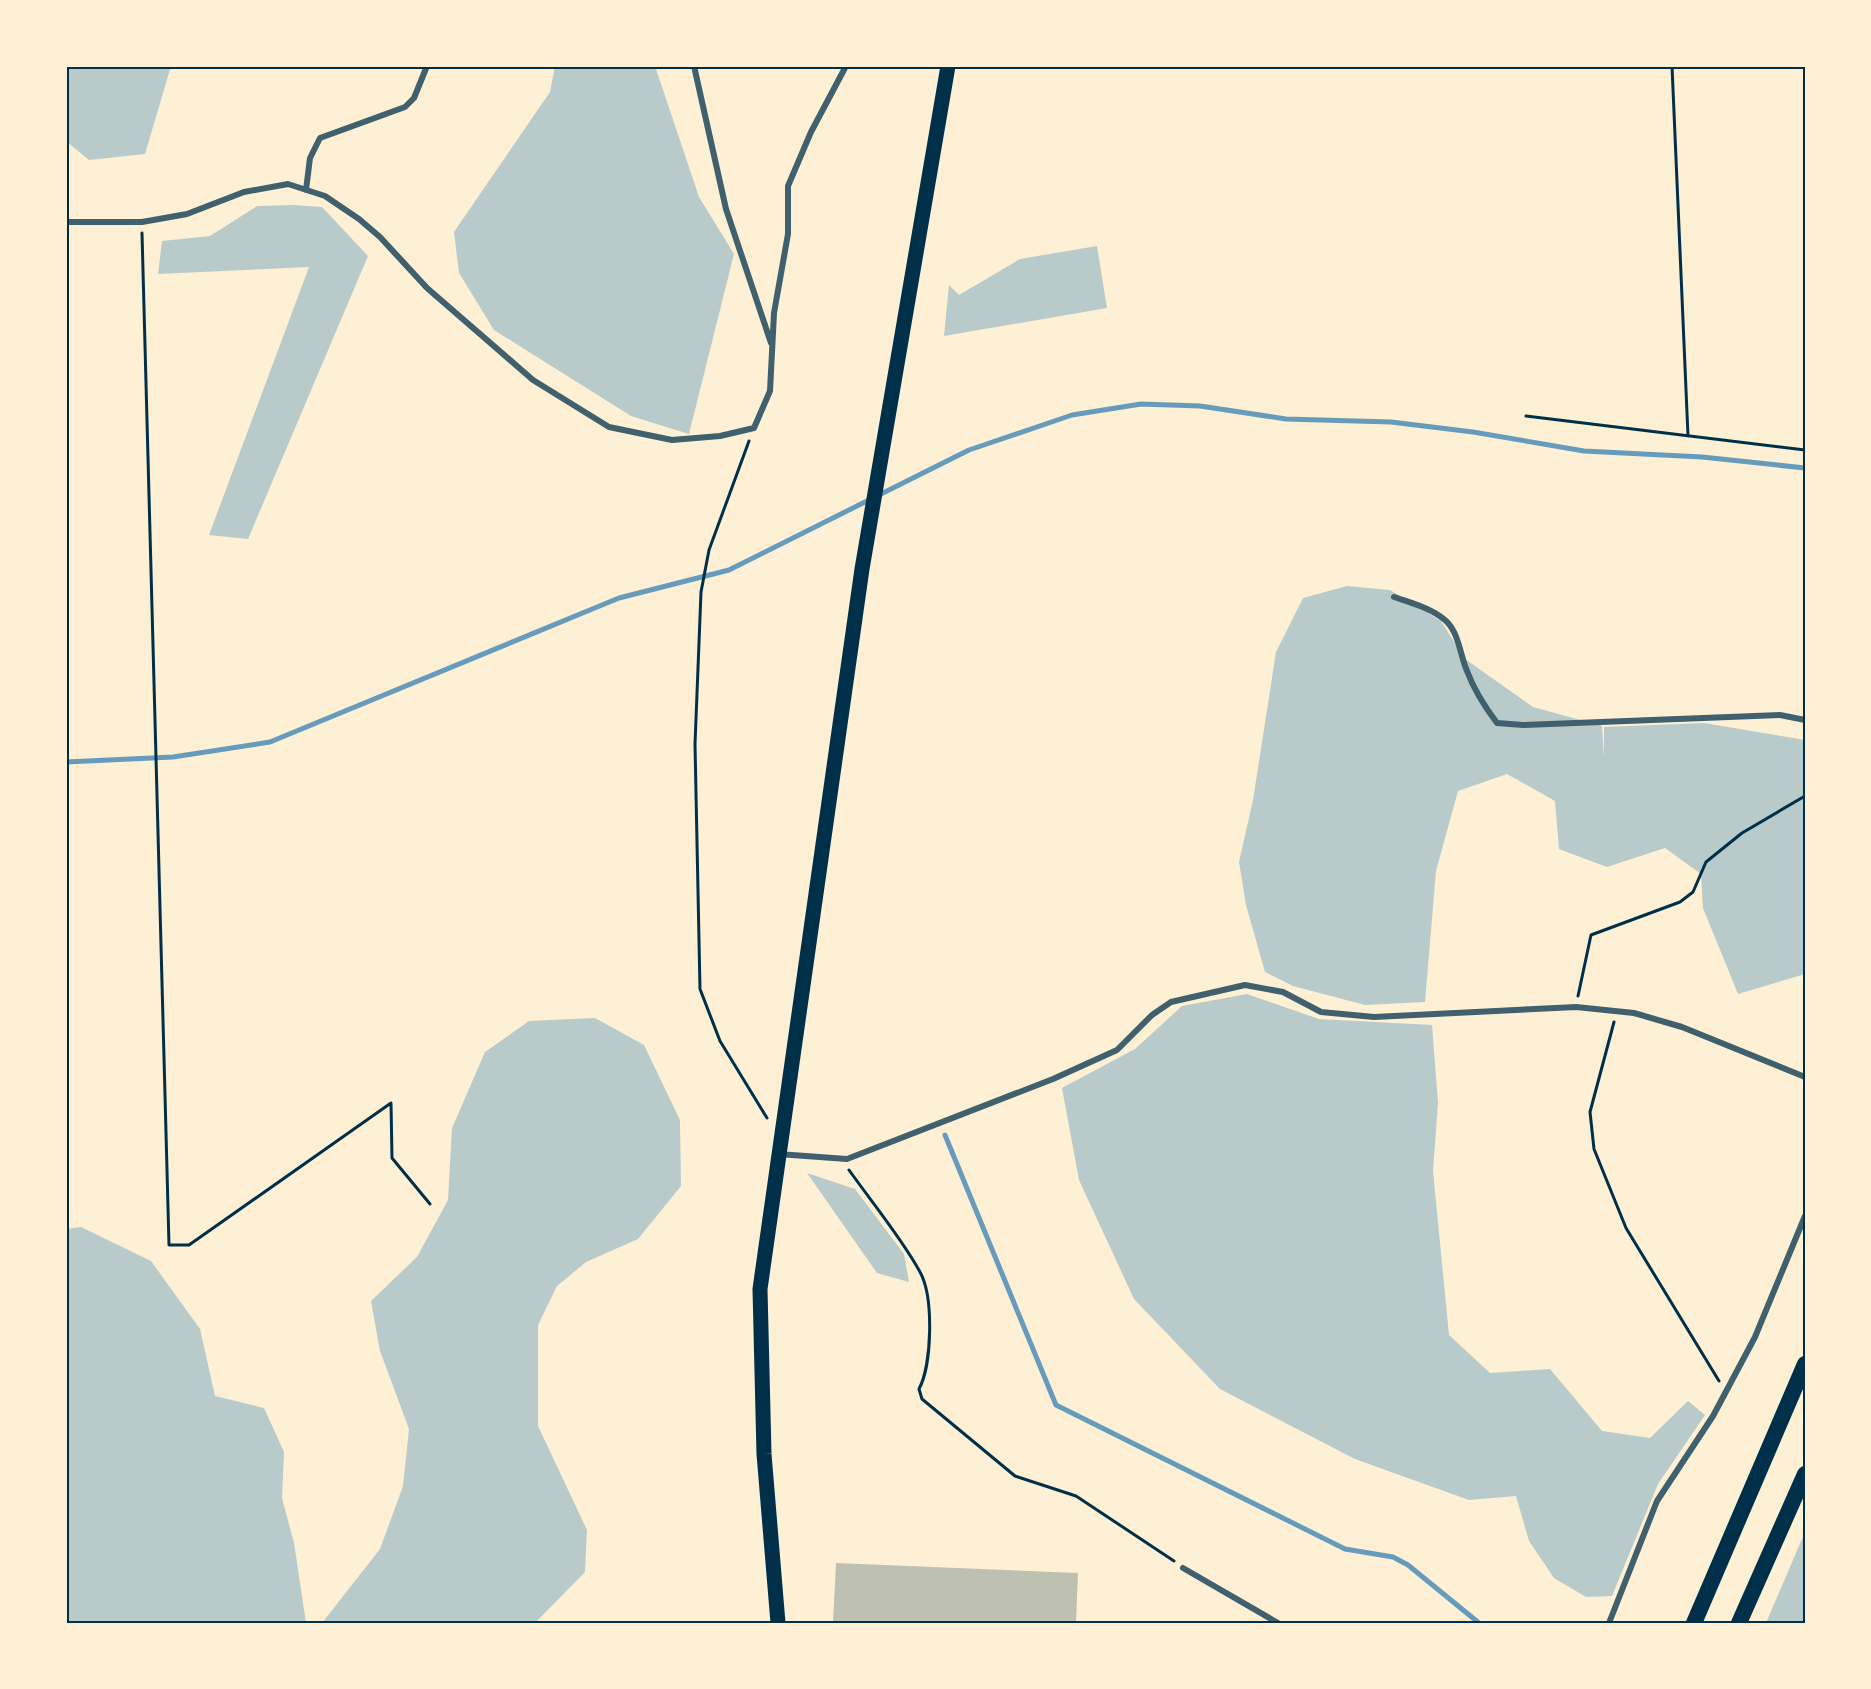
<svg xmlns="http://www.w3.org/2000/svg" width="1871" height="1689" viewBox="0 0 1871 1689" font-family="Manrope,sans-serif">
<rect width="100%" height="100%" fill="#fdf0d5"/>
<!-- green -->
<path fill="#b9caca" d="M 66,66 L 171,66 L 145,154 L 89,160 L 66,141 Z
M 555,66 L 655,66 L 699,197 L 734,254 L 689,434 L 631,416 L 494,330 L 459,273 L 454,232 L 550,92 Z
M 293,205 L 322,207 L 368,256 L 248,539 L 209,535 L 309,267 L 158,274 L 162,241 L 210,236 L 257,206 Z
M 1097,246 L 1107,308 L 944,336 L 949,285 L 959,295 L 1020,259 Z
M 1347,586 L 1390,590 L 1441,621 L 1465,659 L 1533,707 L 1602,726 L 1604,757 L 1604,727 L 1704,723 L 1805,740 L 1805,974 L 1738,994 L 1703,908 L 1701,874 L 1665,848 L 1607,867 L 1559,849 L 1555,801 L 1507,774 L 1458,791 L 1436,871 L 1425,1002 L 1365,1005 L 1293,986 L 1265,972 L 1246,905 L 1239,862 L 1253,800 L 1276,652 L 1303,598 Z
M 1247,994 L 1319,1019 L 1432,1025 L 1438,1103 L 1433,1171 L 1449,1335 L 1490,1373 L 1550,1369 L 1602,1431 L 1650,1438 L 1688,1401 L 1705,1415 L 1658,1484 L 1612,1596 L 1586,1597 L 1554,1578 L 1529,1541 L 1516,1496 L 1469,1500 L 1355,1459 L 1220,1389 L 1134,1299 L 1079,1180 L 1062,1088 L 1135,1049 L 1182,1006 Z
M 595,1018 L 644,1045 L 680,1120 L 681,1186 L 638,1239 L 586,1262 L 557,1286 L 538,1325 L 538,1426 L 587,1530 L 585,1572 L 535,1623 L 322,1623 L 380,1549 L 403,1486 L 409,1429 L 380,1351 L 371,1301 L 417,1257 L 448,1200 L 452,1128 L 485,1052 L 529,1021 Z
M 807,1173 L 855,1189 L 904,1254 L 909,1282 L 877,1273 Z
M 81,1227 L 151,1261 L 200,1329 L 215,1396 L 264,1408 L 284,1452 L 282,1498 L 294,1543 L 306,1623 L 66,1623 L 66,1229 Z
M 1805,1532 L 1805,1623 L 1766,1623 Z"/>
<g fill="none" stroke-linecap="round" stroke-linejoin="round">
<!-- stream -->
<path stroke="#669bbc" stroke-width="5" d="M 66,762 L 173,757 L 270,742 L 619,598 L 729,570 L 969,450 L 1072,415 L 1141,404 L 1200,406 L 1286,419 L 1391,422 L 1473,432 L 1584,451 L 1702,457 L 1805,468
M 945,1135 L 1056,1405 L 1345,1549 L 1393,1557 L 1408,1565 L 1479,1623"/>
</g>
<!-- building -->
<path fill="#bec0b2" d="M 836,1563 L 1078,1573 L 1076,1623 L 833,1623 Z"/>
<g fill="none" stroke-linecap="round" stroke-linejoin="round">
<!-- path -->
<path stroke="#003049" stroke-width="3" d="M 1672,66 L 1688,436
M 142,233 L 169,1245 L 189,1245 L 391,1103 L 392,1158 L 430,1204
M 1526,416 L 1805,450
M 749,441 L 709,550 L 701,592 L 695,744 L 700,989 L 720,1041 L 767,1118
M 1578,996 L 1591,935 L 1680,902 L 1693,892 L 1706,862 L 1742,833 L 1805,796
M 1614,1022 L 1590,1112 L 1594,1149 L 1626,1228 L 1719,1381
M 849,1170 C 871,1201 903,1240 920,1272 C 934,1297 932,1365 919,1389 L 922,1399 L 1015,1476 L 1076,1496 L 1174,1561"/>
<!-- minor -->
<path stroke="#3f606c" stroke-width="6" d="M 694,66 L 726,209 L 771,343
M 306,190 L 310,158 L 320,138 L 405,107 L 414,98 L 427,66
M 66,222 L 142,222 L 187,214 L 244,192 L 288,184 L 325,196 L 359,219 L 380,237 L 427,288 L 533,380 L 609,427 L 672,440 L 720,436 L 754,428 L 770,391 L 774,313 L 788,234 L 788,186 L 811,132 L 846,66
M 1394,597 C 1411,603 1431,608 1445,620 C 1459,632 1460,655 1467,671 C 1474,690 1485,707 1497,723 L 1523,725 L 1780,715 L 1805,720
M 778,1154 L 847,1159 L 1053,1079 L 1117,1050 L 1152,1015 L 1171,1002 L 1245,985 L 1283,992 L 1321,1012 L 1374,1017 L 1576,1007 L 1634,1013 L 1682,1027 L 1805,1077
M 1183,1568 L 1278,1623
M 1609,1623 L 1657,1501 L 1713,1416 L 1755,1337 L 1805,1216"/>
<!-- trunk -->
<path stroke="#003049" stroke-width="15" d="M 778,1623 L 764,1454 L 760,1289 L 862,569 L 948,66"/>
<!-- motorway -->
<path stroke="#003049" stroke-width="16" d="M 1694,1623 L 1805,1364
M 1739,1623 L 1805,1474"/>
</g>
<!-- border -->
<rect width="1871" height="1689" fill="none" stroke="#fdf0d5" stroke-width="135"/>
<rect x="68" y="68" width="1736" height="1554" fill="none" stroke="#003049" stroke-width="2"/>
</svg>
